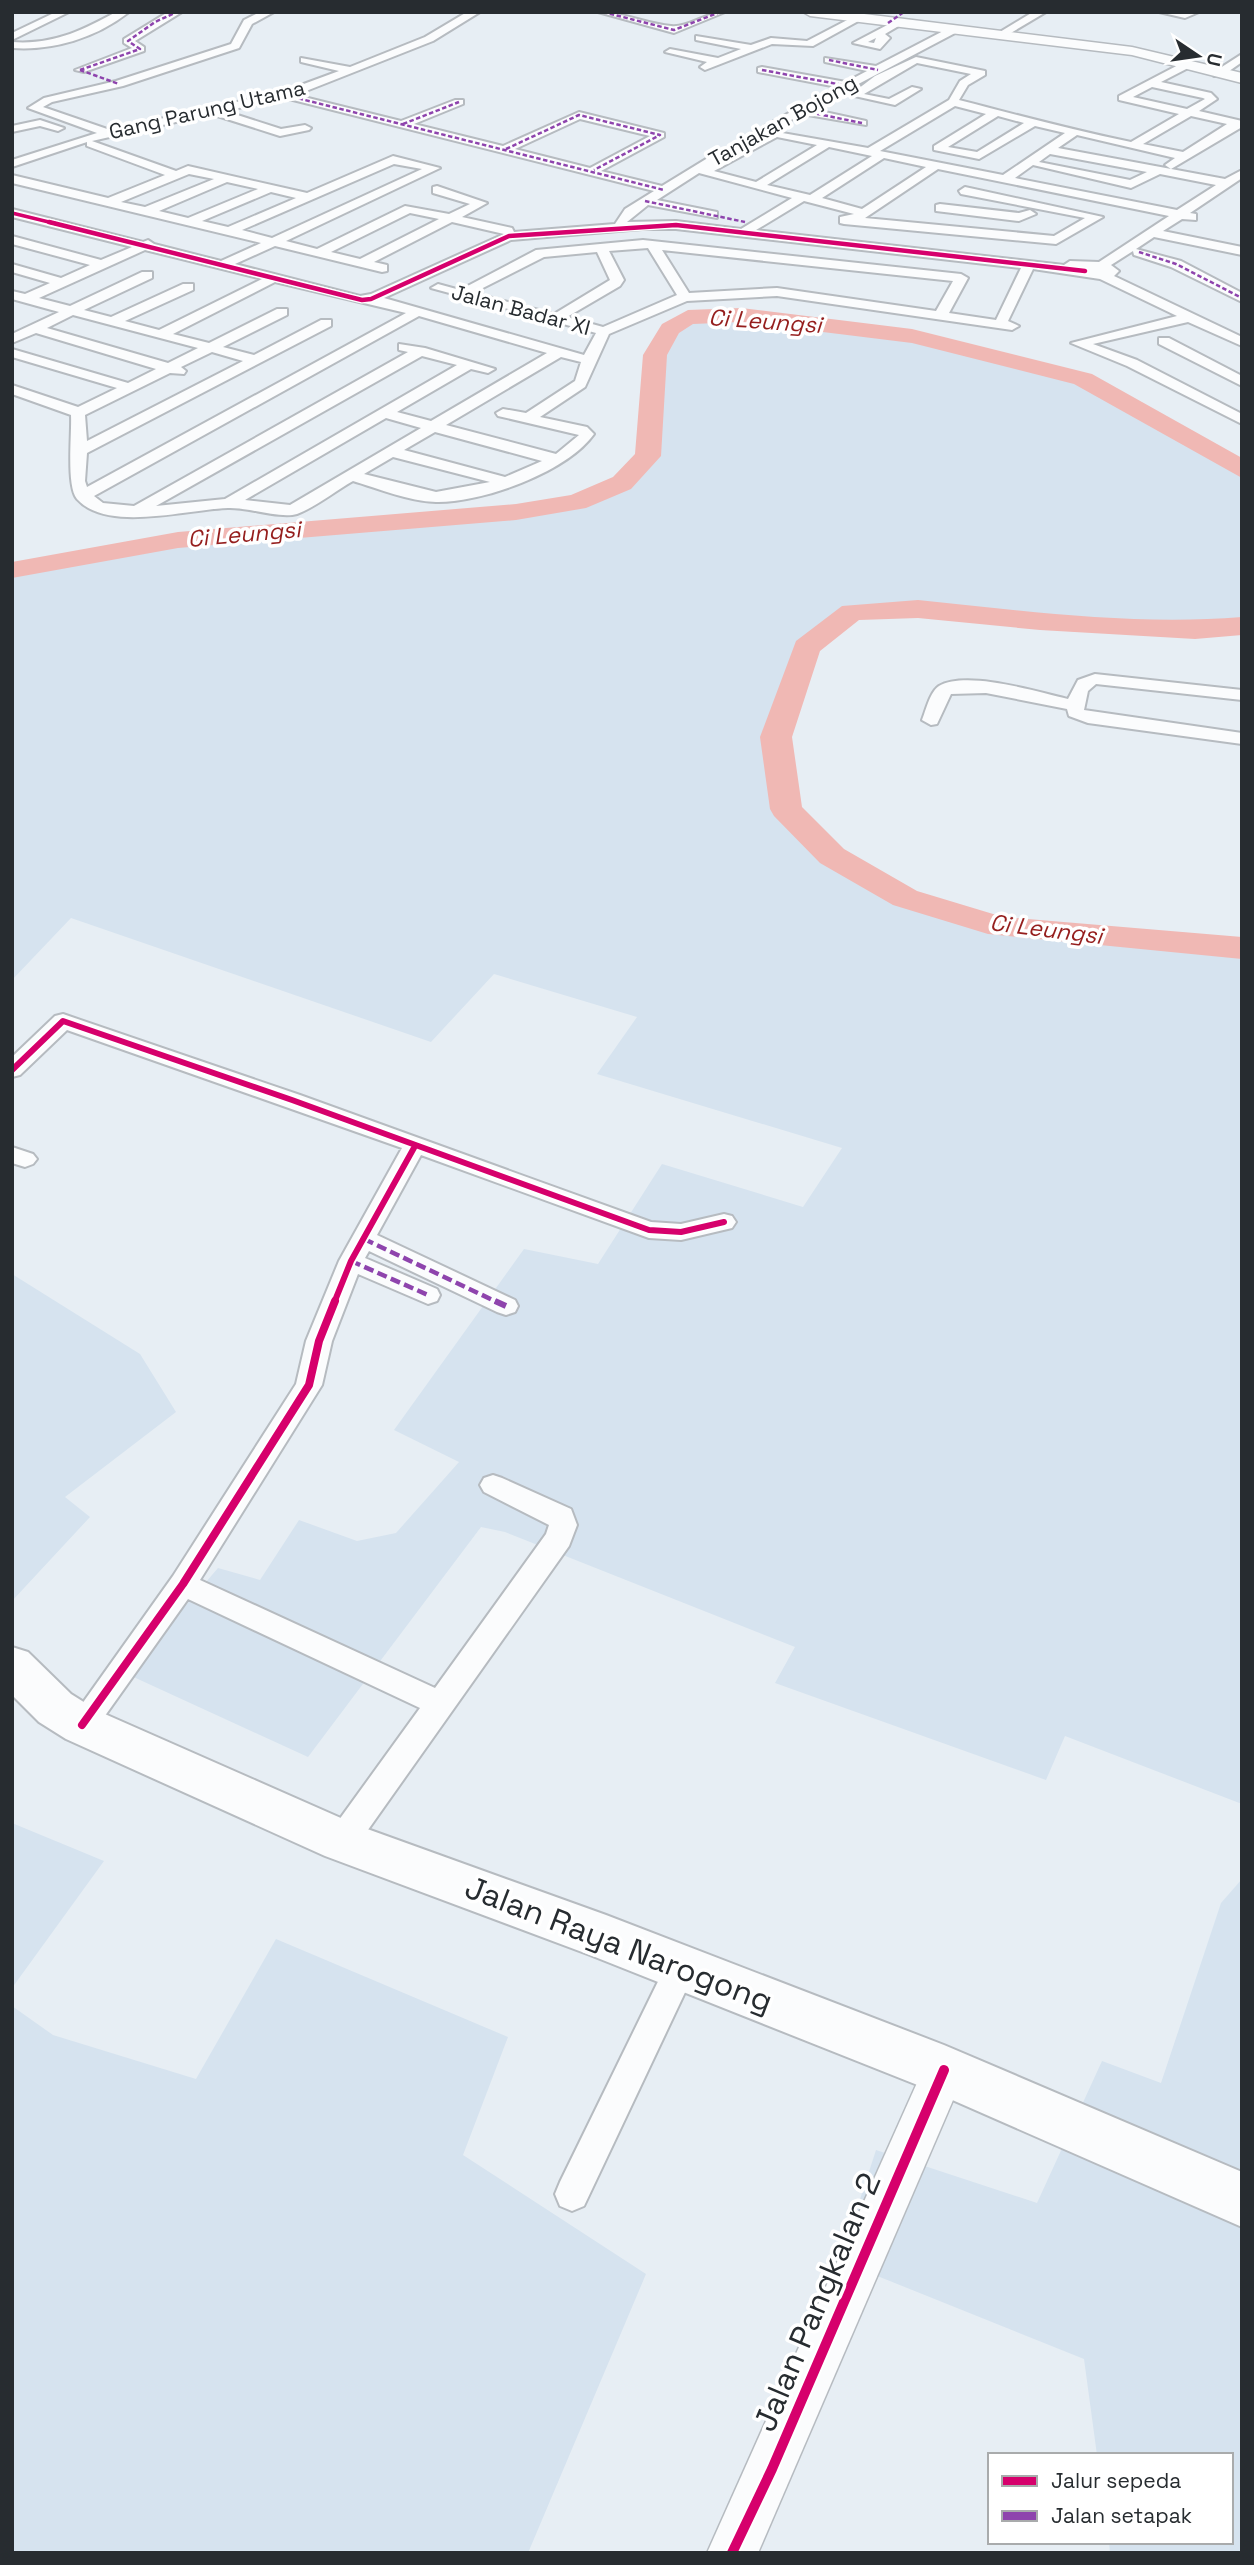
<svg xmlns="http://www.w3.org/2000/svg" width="1254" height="2565" viewBox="0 0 1254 2565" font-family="'Space Grotesk',sans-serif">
<rect width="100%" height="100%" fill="#e7eef4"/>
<!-- built -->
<path fill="#d6e3ef" d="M 741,315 L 912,336 L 1083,379 L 1192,439 L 1242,471 L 1242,626 L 1195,630 L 1040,621 L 918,609 L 852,612 L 806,647 L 776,737 L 786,809 L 832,856 L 905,898 L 1000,927 L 1242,947 L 1242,1804 L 1065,1736 L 1046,1780 L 775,1683 L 795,1647 L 505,1532 L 481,1527 L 308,1757 L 127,1674 L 218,1568 L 260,1580 L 299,1520 L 357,1541 L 396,1533 L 459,1462 L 394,1430 L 524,1249 L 598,1264 L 662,1164 L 803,1207 L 842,1148 L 597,1074 L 637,1017 L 494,974 L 431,1042 L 71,918 L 12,980 L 12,570 L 178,540 L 516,512 L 577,502 L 622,483 L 648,456 L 655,357 L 670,329 L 688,317 Z
M 12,1274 L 140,1354 L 176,1412 L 65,1497 L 90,1517 L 12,1601 Z
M 12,1823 L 104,1861 L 12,1988 Z
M 1242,1879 L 1242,2553 L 1110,2553 L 1109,2542 L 1231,2542 L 1231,2455 L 1097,2455 L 1084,2359 L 840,2261 L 876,2150 L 1037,2203 L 1102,2061 L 1161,2083 L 1221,1903 Z
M 276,1939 L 508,2037 L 463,2155 L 646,2274 L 528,2553 L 12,2553 L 12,2006 L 53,2035 L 196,2079 Z"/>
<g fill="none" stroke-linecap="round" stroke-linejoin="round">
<!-- river -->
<path fill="#f0b8b4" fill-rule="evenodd" d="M 741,308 L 912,329 L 1092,374 L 1242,458 L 1242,478 L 1074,384 L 912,343 L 741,322 L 693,324 L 679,333 L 667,355 L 661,456 L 631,489 L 586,508 L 516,520 L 178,548 L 12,578 L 12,562 L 178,532 L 516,504 L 571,495 L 613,477 L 635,454 L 643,355 L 662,324 L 688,310 Z
M 918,600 C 1025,611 1135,626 1242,617 L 1242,635 L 1195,639 L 1040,630 L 918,618 L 859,620 L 820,651 L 792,737 L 802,807 L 844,849 L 917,891 L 1003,917 L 1242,937 L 1242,959 L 988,934 L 893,905 L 820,863 L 774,816 L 770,809 L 760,737 L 796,641 L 842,606 Z"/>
<!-- minor casing -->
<g stroke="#b6bbc0" stroke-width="4">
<path id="minor" d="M 56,12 L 69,12 L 12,40 L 12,33 Z
M 116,12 L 129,12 C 96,38 53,51 12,48 L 12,42 C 53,45 81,31 116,12 Z
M 168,12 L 182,12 L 135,41 L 144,47 L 144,51 L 84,72 L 75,70 L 132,48 L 124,43 L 124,39 Z
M 260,12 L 274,12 L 252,24 L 239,48 L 123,86 L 52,102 L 43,107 L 110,130 L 282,92 L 339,71 L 301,62 L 301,58 L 350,67 L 425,37 L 467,12 L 480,12 L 433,41 L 296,95 L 401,121 L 455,100 L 463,100 L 463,104 L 414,124 L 503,146 L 579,112 L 664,133 L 664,137 L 601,171 L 662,186 L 711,156 L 721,158 L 766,133 L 758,136 L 752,133 L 837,87 L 758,72 L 758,68 L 762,67 L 846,82 L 867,71 L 825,62 L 825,58 L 876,66 L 949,28 L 957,28 L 957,32 L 811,109 L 866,121 L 866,125 L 802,114 L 771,131 L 868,148 L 949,100 L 960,81 L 971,74 L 917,63 L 864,94 L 889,99 L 912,87 L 921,89 L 895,105 L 850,95 L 875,76 L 916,57 L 985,71 L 985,75 L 968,85 L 959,100 C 1018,115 1072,130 1131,142 L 1179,114 L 1119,100 L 1119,96 L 1184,62 L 1192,62 L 1192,66 L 1161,82 L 1211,93 L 1217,99 L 1199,111 L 1242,121 L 1242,127 L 1171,169 L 1165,165 L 1175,158 L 1077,135 L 1058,148 L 1225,179 L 1242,170 L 1242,178 L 1190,213 L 1196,214 L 1196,220 L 1182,219 L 1163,231 L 1242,247 L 1242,255 L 1154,237 L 1136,249 L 1181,261 L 1242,293 L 1242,302 L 1171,267 L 1134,255 L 1133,251 L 1111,265 L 1119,271 L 1114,276 L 1242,337 L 1242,346 L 1188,322 L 1093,344 L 1137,360 L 1242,414 L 1242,424 L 1127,366 L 1071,343 L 1177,316 L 1100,279 L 1033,269 L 1008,321 L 1019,326 L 1012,330 L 777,296 L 687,301 L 609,334 L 585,387 L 540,417 L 587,427 L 594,434 C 567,472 482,503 436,502 C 408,501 380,489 353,481 C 335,491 316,507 297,514 C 280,519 247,507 228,508 C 189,509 107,533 77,499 C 66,486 72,434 71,415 L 12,394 L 12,385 L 78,407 L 117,388 L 12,357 L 12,349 L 128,383 L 156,369 L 36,333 L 12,343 L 12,334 L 59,312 L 12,299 L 12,291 L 25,294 L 50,283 L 12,272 L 12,264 L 61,278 L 90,265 L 12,244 L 12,236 L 101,260 L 132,247 L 12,217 L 12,209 L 143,242 L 148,240 L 154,244 L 221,261 L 261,243 L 12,183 L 12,175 L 108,198 L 165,175 L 87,146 L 87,142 L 12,167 L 12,160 L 97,133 L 28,108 L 44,98 L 116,81 L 231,44 L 244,20 ZM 1152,87 L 1203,98 L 1205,99 L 1187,109 L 1133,97 ZM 285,98 L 654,191 L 625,209 L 615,224 L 514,232 L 512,228 L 462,217 L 487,203 L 437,186 L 433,187 L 433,193 L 470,204 L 449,214 L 405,206 L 317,249 L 286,241 L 440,168 L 393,156 L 307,193 L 188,166 L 176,171 L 92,141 L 211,114 L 280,136 L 309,130 L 311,128 L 305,125 L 281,129 L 225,111 ZM 955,106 L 986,114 L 934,146 L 934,150 L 979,159 L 1035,126 L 1065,133 L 1003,175 L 880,151 ZM 998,116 L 1024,123 L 977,152 L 948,147 ZM 1191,116 L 1227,124 L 1183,152 L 1143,144 ZM 580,119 L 650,136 L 590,168 L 515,149 ZM 777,137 L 817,145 L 756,182 L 714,171 ZM 829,147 L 872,156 L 810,195 L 767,185 ZM 1050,154 L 1147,172 L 1130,180 L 1039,162 ZM 884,158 L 926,167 L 862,209 L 822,198 ZM 394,164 L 422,169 L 272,238 L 242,230 ZM 1033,165 L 1131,188 L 1160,174 L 1216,185 L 1177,210 L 1015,178 ZM 938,169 L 1169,216 L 1099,262 L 1070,261 L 1064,265 L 756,230 L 804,201 L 854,214 L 840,217 L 840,223 L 844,224 L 1056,244 L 1103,217 L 965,187 L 959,191 L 961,194 L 1085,218 L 1054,236 L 865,218 ZM 699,173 L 792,198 L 741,229 L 676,221 L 627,222 L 648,205 L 717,218 L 717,212 L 657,200 ZM 189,174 L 214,179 L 145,207 L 121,202 ZM 227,182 L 258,189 L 188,218 L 159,211 ZM 271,192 L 296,198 L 228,227 L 202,221 ZM 410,213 L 439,219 L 360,259 L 331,252 ZM 452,222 L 504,234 L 371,294 L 360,296 L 235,264 L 275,246 L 382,272 L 387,271 L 387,265 L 374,262 ZM 642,229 L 676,229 L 1021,268 L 996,320 L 949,313 L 968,278 L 961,274 L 643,240 L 536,250 L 460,290 L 438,284 L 431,288 L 596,333 L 584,355 L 384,298 L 511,240 ZM 648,248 L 677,295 L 603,327 L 567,317 L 620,286 L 624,280 L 609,251 ZM 145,250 L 262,279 L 159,330 L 125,321 L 193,290 L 193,284 L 183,284 L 111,317 L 84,310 L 152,278 L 152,272 L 142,272 L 70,306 L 39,298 ZM 662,250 L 953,281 L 936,311 L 777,288 L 689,293 ZM 597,252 L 610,280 L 554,314 L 473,293 L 544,257 ZM 275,282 L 406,313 L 87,487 L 85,481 L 87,453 L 331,326 L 331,320 L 321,320 L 254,355 L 223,347 L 287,315 L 287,309 L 277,309 L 209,343 L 173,334 ZM 73,315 L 198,348 L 168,363 L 47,328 ZM 419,316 L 547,353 L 431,421 L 397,412 L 471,369 L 488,373 L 495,369 L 425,348 L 399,344 L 399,350 L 408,352 L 134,506 L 103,503 L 94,496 ZM 212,352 L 243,361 L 87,441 L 85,415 L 170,373 L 184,374 L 186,371 L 181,367 ZM 422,356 L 457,365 L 225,499 L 156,506 ZM 561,357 L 581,362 L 575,381 L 526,413 L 503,409 L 496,413 L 498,416 L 579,435 L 556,454 L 446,425 ZM 386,418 L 421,428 L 290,505 L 245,500 ZM 435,432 L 542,461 L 505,477 L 404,450 ZM 393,457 L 490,482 L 436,492 L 364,474 Z
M 598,12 C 624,12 646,24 671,26 C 688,28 706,12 725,12 L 674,33 Z
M 1033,12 L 1046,12 L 1004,37 L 995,35 Z
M 1159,12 L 1199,12 L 1185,18 Z
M 853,17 L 862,19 L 813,46 L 772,44 L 705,70 L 700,67 L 707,62 L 665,52 L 670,49 L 718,58 L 741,49 L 696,40 L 696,36 L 751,45 L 771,38 L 807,41 Z
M 893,22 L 902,24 L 885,34 L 890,38 L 880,49 L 853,43 ZM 876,38 L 874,43 L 868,42 Z
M 1242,54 L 1242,62 L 1222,76 L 1214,76 L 1214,72 Z
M 40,120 L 64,128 L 58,131 L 40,126 L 12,132 L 12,126 Z
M 940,204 L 1019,213 L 1030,210 L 1036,214 L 1019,221 L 936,211 L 936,205 Z
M 1159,338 L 1169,338 L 1242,376 L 1242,386 L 1159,344 Z
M 1095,674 L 1242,690 L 1242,700 L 1096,684 L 1088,691 L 1084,710 L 1242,733 L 1242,744 L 1088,723 L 1069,716 L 1067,709 L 986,693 L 951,694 L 937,724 L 931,725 L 922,720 C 926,710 930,692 939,686 C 967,670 1038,692 1068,699 L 1078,680 Z
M 63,1014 L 300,1095 L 651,1222 L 681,1224 L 724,1214 L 732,1216 L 736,1222 L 732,1228 L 681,1240 L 649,1238 L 421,1155 L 377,1235 L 515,1300 L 518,1306 L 515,1312 L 506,1315 L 497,1312 L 369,1251 L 365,1258 L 437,1289 L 440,1295 L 437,1301 L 428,1304 L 358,1274 L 332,1341 L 322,1385 L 200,1580 L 435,1688 L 546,1534 L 549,1525 L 484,1492 L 480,1485 L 484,1478 L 493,1475 L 502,1478 L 571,1509 L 577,1525 L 569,1546 L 353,1851 L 342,1855 L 331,1851 L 327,1841 L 331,1831 L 420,1708 L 188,1599 L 92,1734 L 82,1737 L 72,1734 L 67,1725 L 173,1576 L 296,1384 L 306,1341 L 339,1261 L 402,1148 L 67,1030 L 20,1075 L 12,1077 L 12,1057 L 55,1016 Z
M 12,1147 L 33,1154 L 37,1159 L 33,1164 L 25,1167 L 12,1163 Z
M 681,1952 L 692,1957 L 697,1967 L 584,2206 L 572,2211 L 560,2206 L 555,2194 L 560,2182 L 670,1957 Z"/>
</g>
<!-- tertiary casing -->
<g stroke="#b6bbc0" stroke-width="3">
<path id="tertiary" d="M 944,2050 L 959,2056 L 966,2070 L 758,2553 L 707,2553 L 929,2056 Z"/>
</g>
<!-- secondary casing -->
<g stroke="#b6bbc0" stroke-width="3">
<path id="secondary" d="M 803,12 L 848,12 L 1132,47 L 1242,73 L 1242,83 L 1132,55 L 810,16 Z"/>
</g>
<!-- primary casing -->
<g stroke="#b6bbc0" stroke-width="4">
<path id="primary" d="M 12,1647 L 28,1652 L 71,1694 L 98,1711 L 359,1826 L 606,1915 L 944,2045 L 1242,2172 L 1242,2227 L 925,2088 L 590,1955 L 325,1856 L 66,1739 L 39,1722 L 12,1695 Z"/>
</g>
<!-- minor -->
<use href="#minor" fill="#fbfcfd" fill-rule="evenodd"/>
<!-- tertiary -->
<use href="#tertiary" fill="#fbfcfd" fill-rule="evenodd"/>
<!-- secondary -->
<use href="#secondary" fill="#fbfcfd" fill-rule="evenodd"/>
<!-- primary -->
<use href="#primary" fill="#fbfcfd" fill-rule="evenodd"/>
<!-- quiet-far2 -->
<path stroke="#8e44ad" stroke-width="2.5" stroke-dasharray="4.5 2.5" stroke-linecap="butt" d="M 603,12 L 674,30 L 720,12
M 888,23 L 904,12
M 829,60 L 878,70
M 80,70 L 140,49 L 128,41 L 155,22 L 177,12
M 80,70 L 119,84
M 762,70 L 848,86
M 285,95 L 664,190
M 803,111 L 862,123
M 403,124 L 459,102
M 506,149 L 579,115 L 660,135 L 594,170
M 645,201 L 745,222
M 1139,252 L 1176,264 L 1242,298"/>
<!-- quiet-far1 -->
<path stroke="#8e44ad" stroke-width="4.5" stroke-dasharray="10 4.5" stroke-linecap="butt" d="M 364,1239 L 499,1303
M 351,1261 L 428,1295"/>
<!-- quiet -->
<path stroke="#8e44ad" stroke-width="6" stroke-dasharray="12 6" stroke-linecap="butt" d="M 495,1301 L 506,1306"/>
<!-- cycleway-far4 casing -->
<g stroke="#fff" stroke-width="5">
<path id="cycleway-far4" d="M 12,213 L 57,224"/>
</g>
<!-- cycleway-far3 casing -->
<g stroke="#fff" stroke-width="7">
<path id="cycleway-far3" d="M 49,222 L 362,300 L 371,299 L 509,236 L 676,225 L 1085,271"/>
</g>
<!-- cycleway-far2 casing -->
<g stroke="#fff" stroke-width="10">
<path id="cycleway-far2" d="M 12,1070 L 63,1021 L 292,1100 L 649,1230 L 681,1232 L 724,1222
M 334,1303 L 351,1261 L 415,1146"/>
</g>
<!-- cycleway-far1 casing -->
<g stroke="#fff" stroke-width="12">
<path id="cycleway-far1" d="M 82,1725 L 183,1584 L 309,1385 L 319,1341 L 335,1301"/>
</g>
<!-- cycleway casing -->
<g stroke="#fff" stroke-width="14">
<path id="cycleway" d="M 732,2553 L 772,2469 L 944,2070"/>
</g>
<!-- cycleway-far4 -->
<use href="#cycleway-far4" stroke="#d6006c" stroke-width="3.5"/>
<!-- cycleway-far3 -->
<use href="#cycleway-far3" stroke="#d6006c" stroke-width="4.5"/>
<!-- cycleway-far2 -->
<use href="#cycleway-far2" stroke="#d6006c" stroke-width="6"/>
<!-- cycleway-far1 -->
<use href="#cycleway-far1" stroke="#d6006c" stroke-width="8"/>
<!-- cycleway -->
<use href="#cycleway" stroke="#d6006c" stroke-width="10"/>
</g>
<g text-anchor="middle" stroke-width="7" stroke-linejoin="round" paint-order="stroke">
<!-- far-street labels -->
<g font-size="21" fill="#272c30" stroke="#fff">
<text transform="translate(207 110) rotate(-13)" y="7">Gang Parung Utama</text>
<text transform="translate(783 121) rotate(-29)" y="7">Tanjakan Bojong</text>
<text transform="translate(521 310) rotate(15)" y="7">Jalan Badar XI</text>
</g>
<!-- far-water labels -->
<g font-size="23" font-style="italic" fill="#951e1d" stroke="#fff">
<text transform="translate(765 321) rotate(4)" y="8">Ci Leungsi</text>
<text transform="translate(244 534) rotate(-5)" y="8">Ci Leungsi</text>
<text transform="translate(1046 929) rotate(7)" y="8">Ci Leungsi</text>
</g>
<!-- near-street labels -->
<g font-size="32" fill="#272c30" stroke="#fff">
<text transform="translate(619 1944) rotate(21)" y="11">Jalan Raya Narogong</text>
<text transform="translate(817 2302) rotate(-67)" y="11">Jalan Pangkalan 2</text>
</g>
</g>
<!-- border -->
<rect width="1254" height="2565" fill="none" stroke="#272c30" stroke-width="28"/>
<!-- legend -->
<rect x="988" y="2453" width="245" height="91" fill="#ffffff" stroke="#a9abac" stroke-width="2"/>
<rect x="1002" y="2476" width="35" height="10" fill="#d6006c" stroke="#a9abac" stroke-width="2"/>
<text x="1051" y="2488" font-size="21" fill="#272c30">Jalur sepeda</text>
<rect x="1002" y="2511" width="35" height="10" fill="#8e44ad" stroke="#a9abac" stroke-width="2"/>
<text x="1051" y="2523" font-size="21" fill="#272c30">Jalan setapak</text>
<!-- north arrow -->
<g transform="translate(1198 56) rotate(103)" stroke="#ffffff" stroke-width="5" paint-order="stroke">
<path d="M0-5L12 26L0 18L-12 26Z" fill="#272c30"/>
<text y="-10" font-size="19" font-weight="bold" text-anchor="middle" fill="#272c30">U</text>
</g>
</svg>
